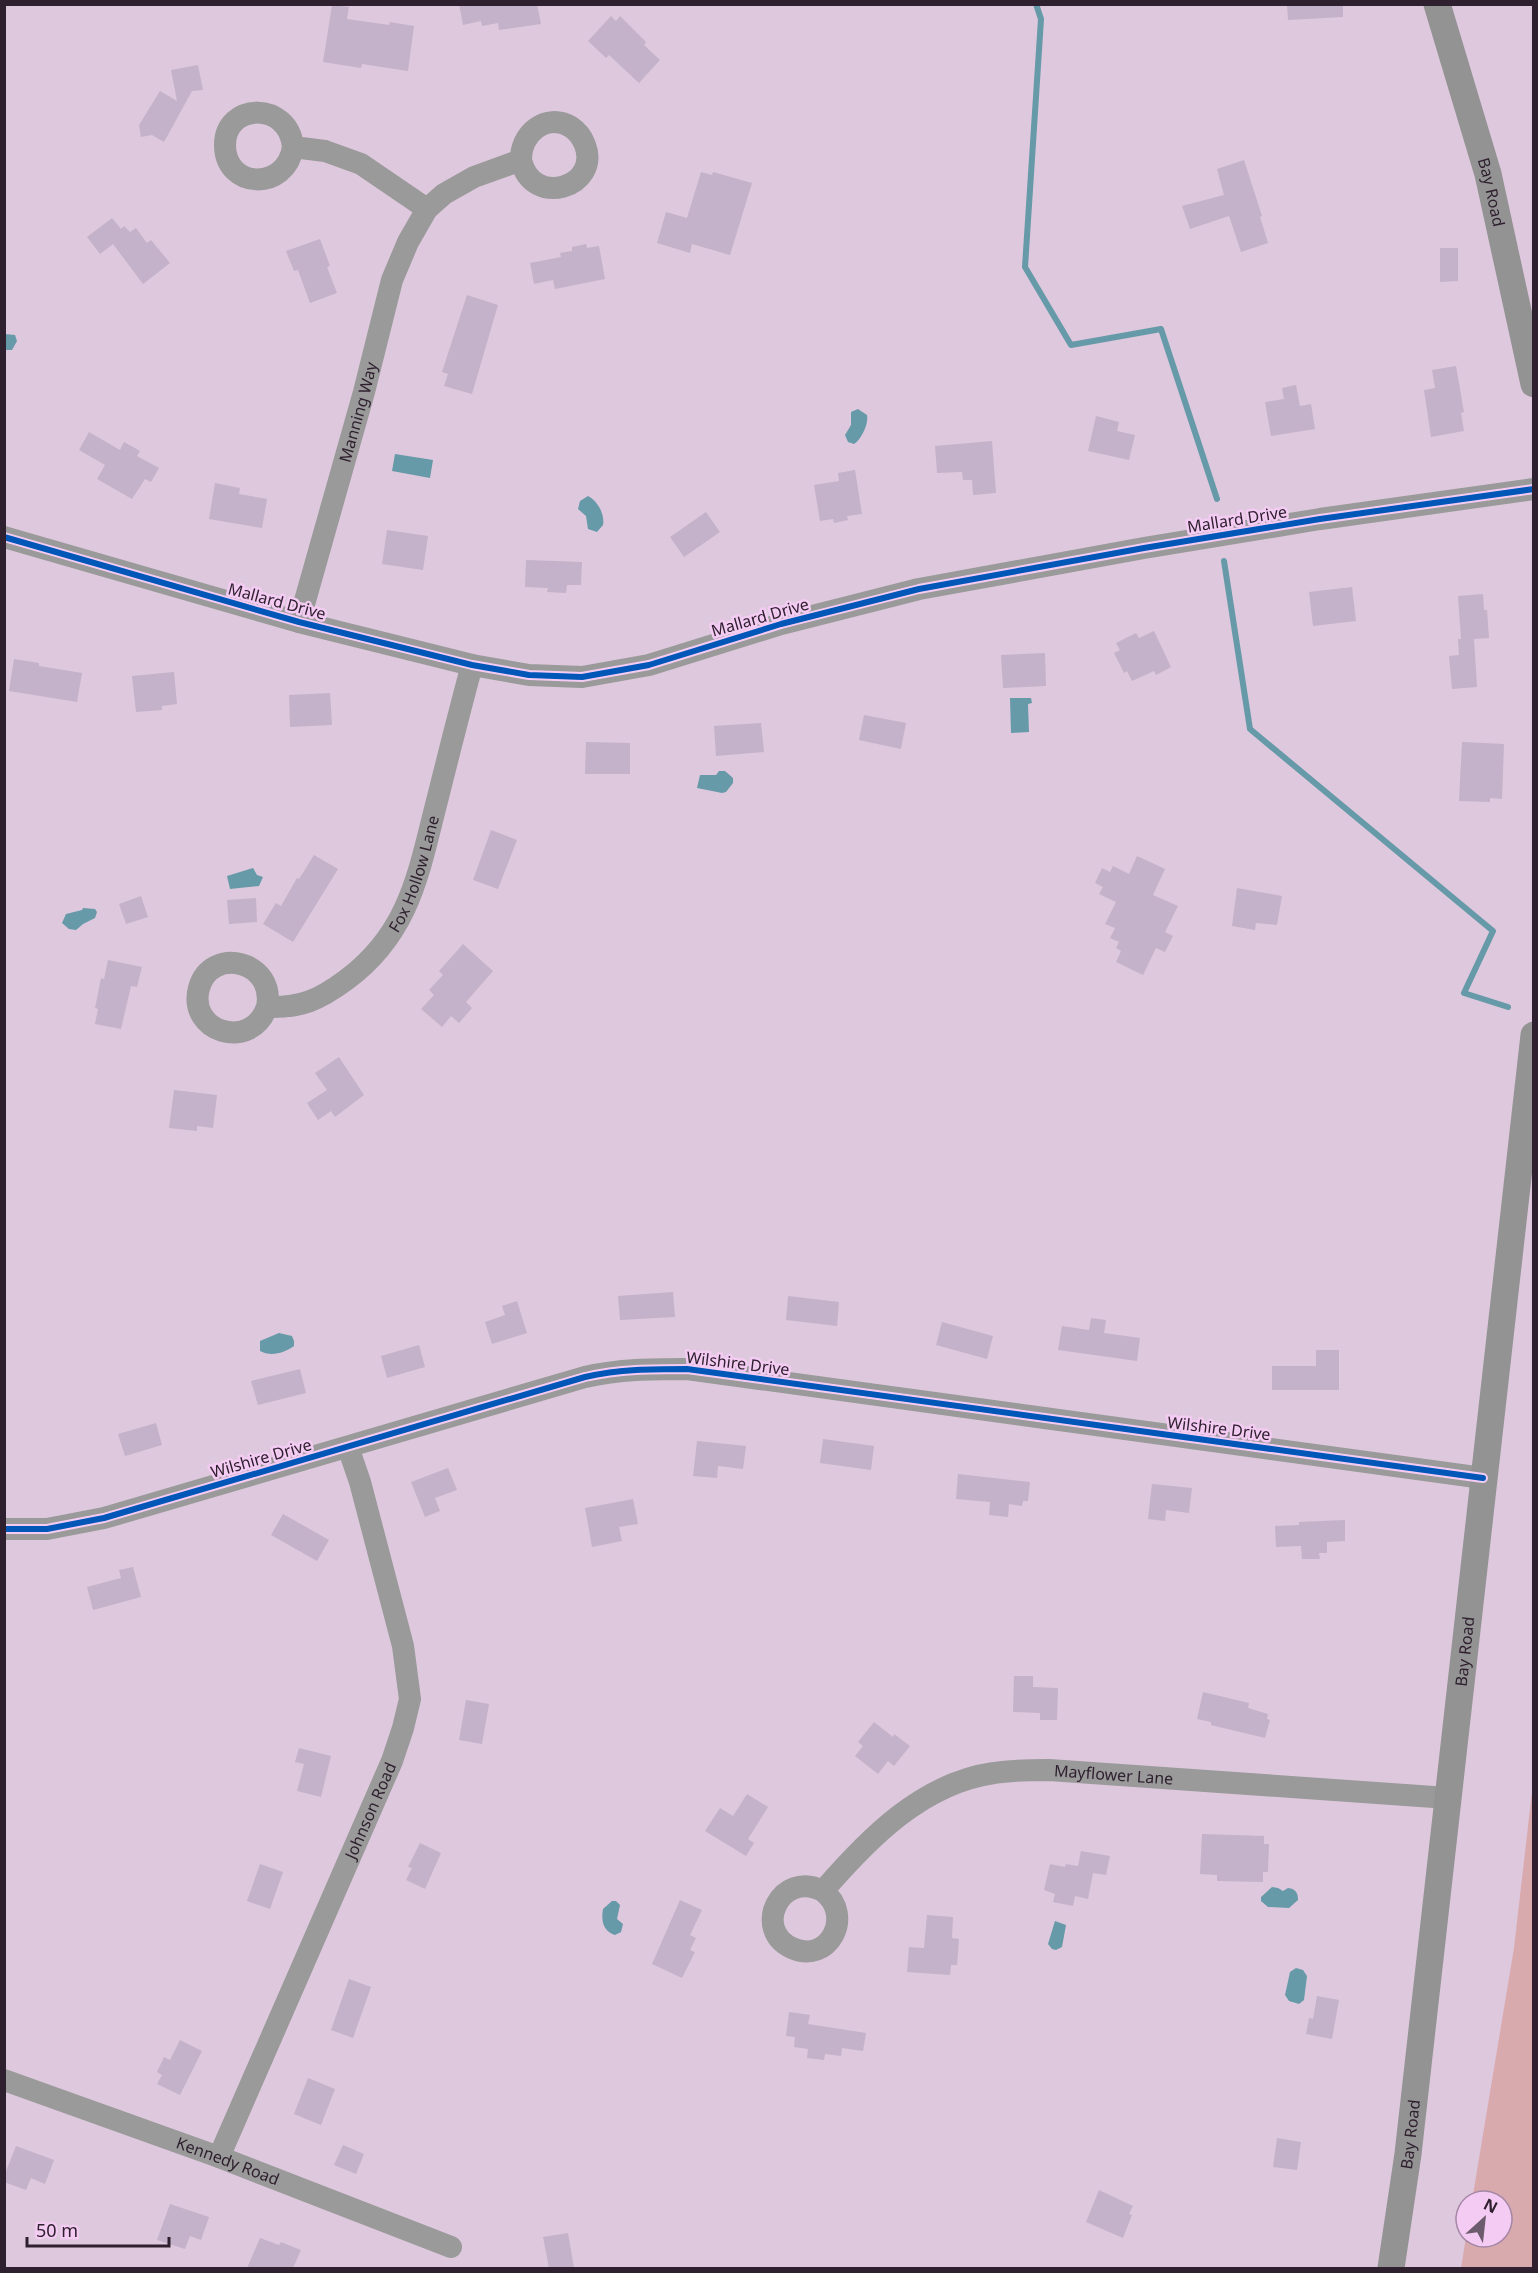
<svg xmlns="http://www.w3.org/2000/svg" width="1538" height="2273" viewBox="0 0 1538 2273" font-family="'Noto Sans',sans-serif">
<rect width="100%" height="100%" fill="#dec8dd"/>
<!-- green -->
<path fill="#d8a9ad" d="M 1533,1783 L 1533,2268 L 1461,2268 L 1466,2237 L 1502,2237 L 1502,2201 L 1472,2201 L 1514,1948 Z"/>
<!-- water -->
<path fill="#669aa8" d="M 5,334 L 15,335 L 17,341 L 12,350 L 5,350 Z
M 858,409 L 867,415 C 869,424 861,440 854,444 L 848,442 L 845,435 L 851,425 L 851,412 Z
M 395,454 L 433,460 L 430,478 L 392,471 Z
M 588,496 C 598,501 605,515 603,525 L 597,532 L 588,529 L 586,516 L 578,509 L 580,501 Z
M 1010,698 L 1031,698 L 1032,703 L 1028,704 L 1029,732 L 1011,733 Z
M 719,771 L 725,771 L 733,778 L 733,783 L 726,792 L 722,793 L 697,788 L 700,775 L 716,775 Z
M 253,868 L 257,875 L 263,877 L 259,886 L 230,889 L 227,876 Z
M 83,908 L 95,909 L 97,912 L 95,918 L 83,924 L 76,930 L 69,929 L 62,923 L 66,914 L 82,910 Z
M 279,1333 L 292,1336 L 294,1341 L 294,1346 C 284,1353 271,1357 260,1351 L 260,1341 Z
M 1272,1887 L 1278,1888 L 1283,1891 L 1288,1888 C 1296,1889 1298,1893 1298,1900 L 1289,1908 L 1268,1907 L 1261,1901 L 1261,1897 Z
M 612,1901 L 616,1901 L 620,1905 L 617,1919 L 623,1924 L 621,1932 L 615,1935 C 603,1931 601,1921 603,1909 Z
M 1055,1921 L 1066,1925 L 1062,1947 L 1056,1950 L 1052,1949 L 1048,1944 Z
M 1296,1968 L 1303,1970 L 1307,1976 L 1304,2000 L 1299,2004 L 1289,2001 L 1285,1995 L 1290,1972 Z"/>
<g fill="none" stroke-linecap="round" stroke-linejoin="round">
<!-- stream -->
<path stroke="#669aa8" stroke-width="6" d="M 1036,4 L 1041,19 L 1025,267 L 1071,345 L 1161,329 L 1217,499
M 1224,561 L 1250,729 L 1493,931 L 1464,993 L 1508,1007"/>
</g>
<!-- building -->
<path fill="#c3b2c9" d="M 459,4 L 537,4 L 541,24 L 499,30 L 498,23 L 482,26 L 481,21 L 463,25 Z
M 1287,4 L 1343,4 L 1343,17 L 1288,20 Z
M 332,5 L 349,7 L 347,19 L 389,25 L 390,22 L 414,26 L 408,71 L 362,64 L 361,68 L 323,62 Z
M 611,16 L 616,21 L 620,16 L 646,42 L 644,45 L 660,60 L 639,83 L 609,55 L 606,58 L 588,41 Z
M 198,65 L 203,90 L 192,91 L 164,142 L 152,135 L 141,137 L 139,125 L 160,91 L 177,101 L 171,70 Z
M 1244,160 L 1262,216 L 1260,217 L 1268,243 L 1241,252 L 1229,216 L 1190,229 L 1182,206 L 1224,195 L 1217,169 Z
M 701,172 L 712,175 L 713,172 L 752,183 L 730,255 L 692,244 L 690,253 L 657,243 L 666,212 L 687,218 Z
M 112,218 L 121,229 L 124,226 L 130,232 L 136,228 L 147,243 L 151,240 L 170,263 L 143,284 L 113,244 L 100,254 L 87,237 Z
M 320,239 L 330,266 L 327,267 L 337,293 L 310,303 L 298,270 L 294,271 L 286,251 Z
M 586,244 L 587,248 L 599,246 L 605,279 L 555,289 L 553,280 L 534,284 L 530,263 L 561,257 L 560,253 L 572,251 L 572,247 Z
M 1440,248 L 1458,248 L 1458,281 L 1440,282 Z
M 467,295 L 498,305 L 472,394 L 444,386 L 448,374 L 442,372 Z
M 1456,366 L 1464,412 L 1461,413 L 1464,431 L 1431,437 L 1424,390 L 1435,388 L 1432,370 Z
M 1296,385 L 1300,406 L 1311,404 L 1315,429 L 1271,436 L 1265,402 L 1284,399 L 1282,388 Z
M 1096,416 L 1119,422 L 1117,431 L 1135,435 L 1129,460 L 1088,451 Z
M 89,432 L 120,450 L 124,442 L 140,451 L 137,456 L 159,468 L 151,482 L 145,479 L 132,499 L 97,479 L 105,465 L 79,450 Z
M 992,441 L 996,493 L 973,495 L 972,480 L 963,480 L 962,472 L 937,473 L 935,446 Z
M 855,470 L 862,514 L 847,516 L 848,520 L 834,523 L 833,519 L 820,521 L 814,485 L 839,481 L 838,473 Z
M 215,483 L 240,488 L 239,494 L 267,499 L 262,528 L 209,519 Z
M 706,512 L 720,532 L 684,557 L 670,537 Z
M 387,530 L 428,536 L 423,570 L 382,564 Z
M 526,560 L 582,562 L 581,585 L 567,585 L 566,593 L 547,592 L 548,588 L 525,587 Z
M 1352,587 L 1356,621 L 1313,626 L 1309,592 Z
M 1483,594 L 1484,610 L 1487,610 L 1489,638 L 1474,639 L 1477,687 L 1452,689 L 1449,656 L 1459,655 L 1458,639 L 1461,639 L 1458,596 Z
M 1154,631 L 1171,667 L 1156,675 L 1154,671 L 1132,681 L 1127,671 L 1124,673 L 1114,653 L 1120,650 L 1116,643 L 1136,633 L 1139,638 Z
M 1045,653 L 1046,686 L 1003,688 L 1001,655 Z
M 14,659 L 39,663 L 39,666 L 82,673 L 77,702 L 9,691 Z
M 174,672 L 177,704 L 162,706 L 162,710 L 136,712 L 132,676 Z
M 330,693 L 332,725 L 290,727 L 289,695 Z
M 864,715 L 906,723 L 901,749 L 859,740 Z
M 761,723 L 764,752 L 716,756 L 714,726 Z
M 586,742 L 630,743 L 630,774 L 585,774 Z
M 1462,742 L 1504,744 L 1502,799 L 1490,798 L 1490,802 L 1459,801 Z
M 491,830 L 517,840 L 498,889 L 473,880 Z
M 314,855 L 338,869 L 293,942 L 263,924 L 276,903 L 281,906 L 297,878 L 299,879 Z
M 1137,856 L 1165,869 L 1153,895 L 1178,906 L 1165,932 L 1173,936 L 1165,952 L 1156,948 L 1143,975 L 1116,962 L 1121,951 L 1116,948 L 1119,942 L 1110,938 L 1115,928 L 1105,924 L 1116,902 L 1099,894 L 1103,887 L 1095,883 L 1102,868 L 1110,872 L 1113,866 L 1129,874 Z
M 1237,888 L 1282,896 L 1277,925 L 1256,923 L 1255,930 L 1232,926 Z
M 141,896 L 148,917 L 126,924 L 119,904 Z
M 256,898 L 257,922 L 229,924 L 227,900 Z
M 463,944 L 493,971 L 466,1002 L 472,1008 L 459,1023 L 451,1016 L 442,1027 L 421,1009 L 434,995 L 429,990 L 443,975 L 439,971 Z
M 108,960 L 142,967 L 137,987 L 131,986 L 121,1029 L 95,1024 L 98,1009 L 95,1008 L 101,978 L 104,979 Z
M 339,1057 L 364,1095 L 335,1117 L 331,1111 L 318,1120 L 307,1103 L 327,1090 L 315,1073 Z
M 174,1090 L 217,1095 L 213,1128 L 197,1126 L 197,1131 L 169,1128 Z
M 673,1292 L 675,1317 L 620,1320 L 618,1296 Z
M 788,1296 L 839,1302 L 837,1326 L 786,1320 Z
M 517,1301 L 527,1333 L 492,1344 L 485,1322 L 505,1315 L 502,1306 Z
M 1091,1318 L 1106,1320 L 1104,1333 L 1140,1338 L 1137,1361 L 1058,1350 L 1062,1326 L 1089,1330 Z
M 942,1322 L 993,1336 L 987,1359 L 936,1345 Z
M 419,1345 L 425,1367 L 387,1378 L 381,1356 Z
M 1316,1350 L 1339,1350 L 1339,1390 L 1272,1390 L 1272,1366 L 1316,1366 Z
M 300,1369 L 306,1393 L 258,1405 L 251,1381 Z
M 156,1423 L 162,1445 L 125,1456 L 118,1434 Z
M 823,1439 L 874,1446 L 871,1470 L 820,1463 Z
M 697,1441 L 746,1446 L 743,1469 L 718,1466 L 717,1478 L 693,1476 Z
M 448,1468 L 457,1490 L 435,1498 L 440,1511 L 425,1517 L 411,1482 Z
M 958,1474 L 1030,1482 L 1028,1501 L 1023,1501 L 1022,1506 L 1009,1504 L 1008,1517 L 989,1515 L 990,1502 L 956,1499 Z
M 1152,1484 L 1192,1488 L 1189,1513 L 1166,1510 L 1165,1521 L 1148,1519 Z
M 633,1499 L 638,1524 L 619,1527 L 622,1541 L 592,1547 L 585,1508 Z
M 283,1514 L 329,1540 L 317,1561 L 271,1535 Z
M 1345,1520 L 1345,1541 L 1327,1542 L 1327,1553 L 1319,1553 L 1320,1559 L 1302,1559 L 1301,1546 L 1276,1547 L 1275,1526 L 1299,1525 L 1299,1522 Z
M 133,1567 L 141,1597 L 93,1610 L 87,1587 L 121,1578 L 119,1570 Z
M 1014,1676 L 1033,1676 L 1033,1687 L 1058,1688 L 1057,1720 L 1040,1720 L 1040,1713 L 1013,1712 Z
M 1203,1692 L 1249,1703 L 1248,1708 L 1268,1714 L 1267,1719 L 1270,1720 L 1265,1738 L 1211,1725 L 1211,1722 L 1197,1719 Z
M 466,1700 L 489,1704 L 482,1744 L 459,1740 Z
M 874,1722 L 893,1737 L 894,1734 L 910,1746 L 894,1766 L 888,1761 L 878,1774 L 855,1756 L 863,1746 L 858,1742 Z
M 299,1748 L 331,1756 L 321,1797 L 297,1791 L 304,1764 L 295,1762 Z
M 747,1794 L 768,1807 L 748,1839 L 754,1843 L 746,1856 L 705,1831 L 720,1808 L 733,1816 Z
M 1202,1834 L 1264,1836 L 1264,1844 L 1269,1844 L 1268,1872 L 1263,1872 L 1263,1882 L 1217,1881 L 1217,1875 L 1200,1874 Z
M 420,1843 L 441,1853 L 425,1889 L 406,1880 L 412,1868 L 408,1867 Z
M 1081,1851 L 1110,1856 L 1106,1875 L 1093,1873 L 1088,1899 L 1075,1896 L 1073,1906 L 1053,1902 L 1055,1894 L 1044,1890 L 1050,1864 L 1065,1867 L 1066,1864 L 1078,1866 Z
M 260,1864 L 283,1872 L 270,1909 L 247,1901 Z
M 680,1900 L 702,1910 L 690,1935 L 696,1938 L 690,1950 L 695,1952 L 682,1978 L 652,1964 Z
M 927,1915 L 953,1917 L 952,1938 L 959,1939 L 957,1965 L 951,1965 L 950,1975 L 907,1972 L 909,1947 L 924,1948 Z
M 349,1979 L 371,1987 L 353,2038 L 331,2030 Z
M 1317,1996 L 1339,2000 L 1332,2039 L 1306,2034 L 1309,2018 L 1313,2019 Z
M 789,2012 L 810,2015 L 808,2024 L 866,2033 L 863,2051 L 842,2048 L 841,2056 L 825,2054 L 824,2060 L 807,2058 L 808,2049 L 794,2047 L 795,2037 L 786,2036 Z
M 180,2040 L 202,2051 L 180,2095 L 157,2084 L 162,2075 L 157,2072 L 164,2057 L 170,2060 Z
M 308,2078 L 335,2089 L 321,2125 L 294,2114 Z
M 1277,2138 L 1301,2142 L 1297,2170 L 1273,2167 Z
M 343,2145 L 364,2154 L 356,2174 L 334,2165 Z
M 16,2146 L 54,2160 L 45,2184 L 31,2178 L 26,2190 L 4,2182 L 4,2176 Z
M 1099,2190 L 1133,2206 L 1129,2214 L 1132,2215 L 1123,2238 L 1086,2222 Z
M 170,2204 L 209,2217 L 201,2240 L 190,2236 L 185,2249 L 157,2240 Z
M 568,2233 L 574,2268 L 549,2268 L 543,2237 Z
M 260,2238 L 279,2245 L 281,2242 L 301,2250 L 293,2268 L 247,2268 Z"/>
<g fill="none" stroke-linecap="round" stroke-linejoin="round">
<!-- minor -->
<g stroke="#999a99" stroke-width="22">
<path d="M 293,147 C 289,101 225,102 225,145 C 225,189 286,192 293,147 L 325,151 L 361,164 L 427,209"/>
<path d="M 4,537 L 299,622 L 472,665 L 529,675 L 582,677 L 649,665 L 781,624 L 919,589 L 1144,548 L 1320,519 L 1534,489"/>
<path id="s1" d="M 299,622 L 364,392 L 392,280 L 408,242 L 427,209 L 444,194 L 474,177 L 521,160 C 520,134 546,112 571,127 C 577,131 582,137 585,145 C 601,187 532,209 521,160"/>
<path id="s2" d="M 267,1007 C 251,1052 187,1032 199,988 C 211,945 276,961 267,1007 C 301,1008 319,1000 346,980 C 411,932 419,870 438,797 C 449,753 460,709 472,665"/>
<path d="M 4,1529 L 47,1529 L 104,1518 L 585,1377 C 620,1369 652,1369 687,1369 L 1483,1478"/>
<path id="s3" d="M 823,1891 C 855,1916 828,1965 792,1948 C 752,1930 780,1869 823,1891 C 868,1839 922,1783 994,1773 C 1012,1770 1031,1770 1049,1770 L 1448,1798"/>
<path id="s4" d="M 4,2080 L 219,2157 L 451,2247"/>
<path id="s5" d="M 219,2157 L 392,1761 L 403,1728 L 410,1699 L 403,1646 L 360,1482 L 348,1447"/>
</g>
<!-- major -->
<g stroke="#939393" stroke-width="27">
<path id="s6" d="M 1437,4 L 1488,174 L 1534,384"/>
<path id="s7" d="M 1391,2268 L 1408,2154 L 1534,1035"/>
</g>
<!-- cycleway casing -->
<g stroke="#f4ccf3" stroke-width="10">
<path id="cycleway" d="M 4,537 L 299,622 L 472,665 L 529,675 L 582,677 L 649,665 L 781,624 L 919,589 L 1144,548 L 1320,519 L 1534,489
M 4,1529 L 47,1529 L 104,1518 L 585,1377 C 620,1369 652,1369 687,1369 L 1483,1478"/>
</g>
<!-- cycleway -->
<use href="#cycleway" stroke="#0057b8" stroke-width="6"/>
</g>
<g text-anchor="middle" stroke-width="5" stroke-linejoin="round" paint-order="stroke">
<!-- street labels -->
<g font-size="16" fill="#2f202f" stroke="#f4ccf3">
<text dy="6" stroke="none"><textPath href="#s6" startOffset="196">Bay Road</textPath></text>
<text dy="6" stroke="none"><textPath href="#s1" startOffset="218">Manning Way</textPath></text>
<text transform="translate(1237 519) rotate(-9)" y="6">Mallard Drive</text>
<text transform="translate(277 601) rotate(15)" y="6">Mallard Drive</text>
<text transform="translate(760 617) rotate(-16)" y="6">Mallard Drive</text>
<text dy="6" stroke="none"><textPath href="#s2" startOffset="435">Fox Hollow Lane</textPath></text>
<text transform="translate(738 1363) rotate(7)" y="6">Wilshire Drive</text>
<text transform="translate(1219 1428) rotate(7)" y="6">Wilshire Drive</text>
<text transform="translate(261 1458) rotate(-16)" y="6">Wilshire Drive</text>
<text dy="6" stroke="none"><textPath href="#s7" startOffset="621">Bay Road</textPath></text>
<text dy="6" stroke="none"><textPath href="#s3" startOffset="536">Mayflower Lane</textPath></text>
<text dy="6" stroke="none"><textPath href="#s5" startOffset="378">Johnson Road</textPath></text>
<text dy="6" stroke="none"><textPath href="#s7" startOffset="135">Bay Road</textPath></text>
<text dy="6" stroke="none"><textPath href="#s4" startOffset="238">Kennedy Road</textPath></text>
</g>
</g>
<!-- border -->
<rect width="1538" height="2273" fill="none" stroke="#2f202f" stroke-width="12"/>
<!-- north arrow -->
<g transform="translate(1484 2219) rotate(27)"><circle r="28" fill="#f4ccf3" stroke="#a587a5" stroke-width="1.5"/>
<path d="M0-4.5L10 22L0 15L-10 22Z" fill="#6c5b6c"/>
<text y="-9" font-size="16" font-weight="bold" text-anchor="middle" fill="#2f202f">N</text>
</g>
<!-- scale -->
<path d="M27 2237v9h142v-9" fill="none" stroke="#2f202f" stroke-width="3"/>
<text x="36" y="2237" font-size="18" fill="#2f202f" stroke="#f4ccf3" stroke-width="4.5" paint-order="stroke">50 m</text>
</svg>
